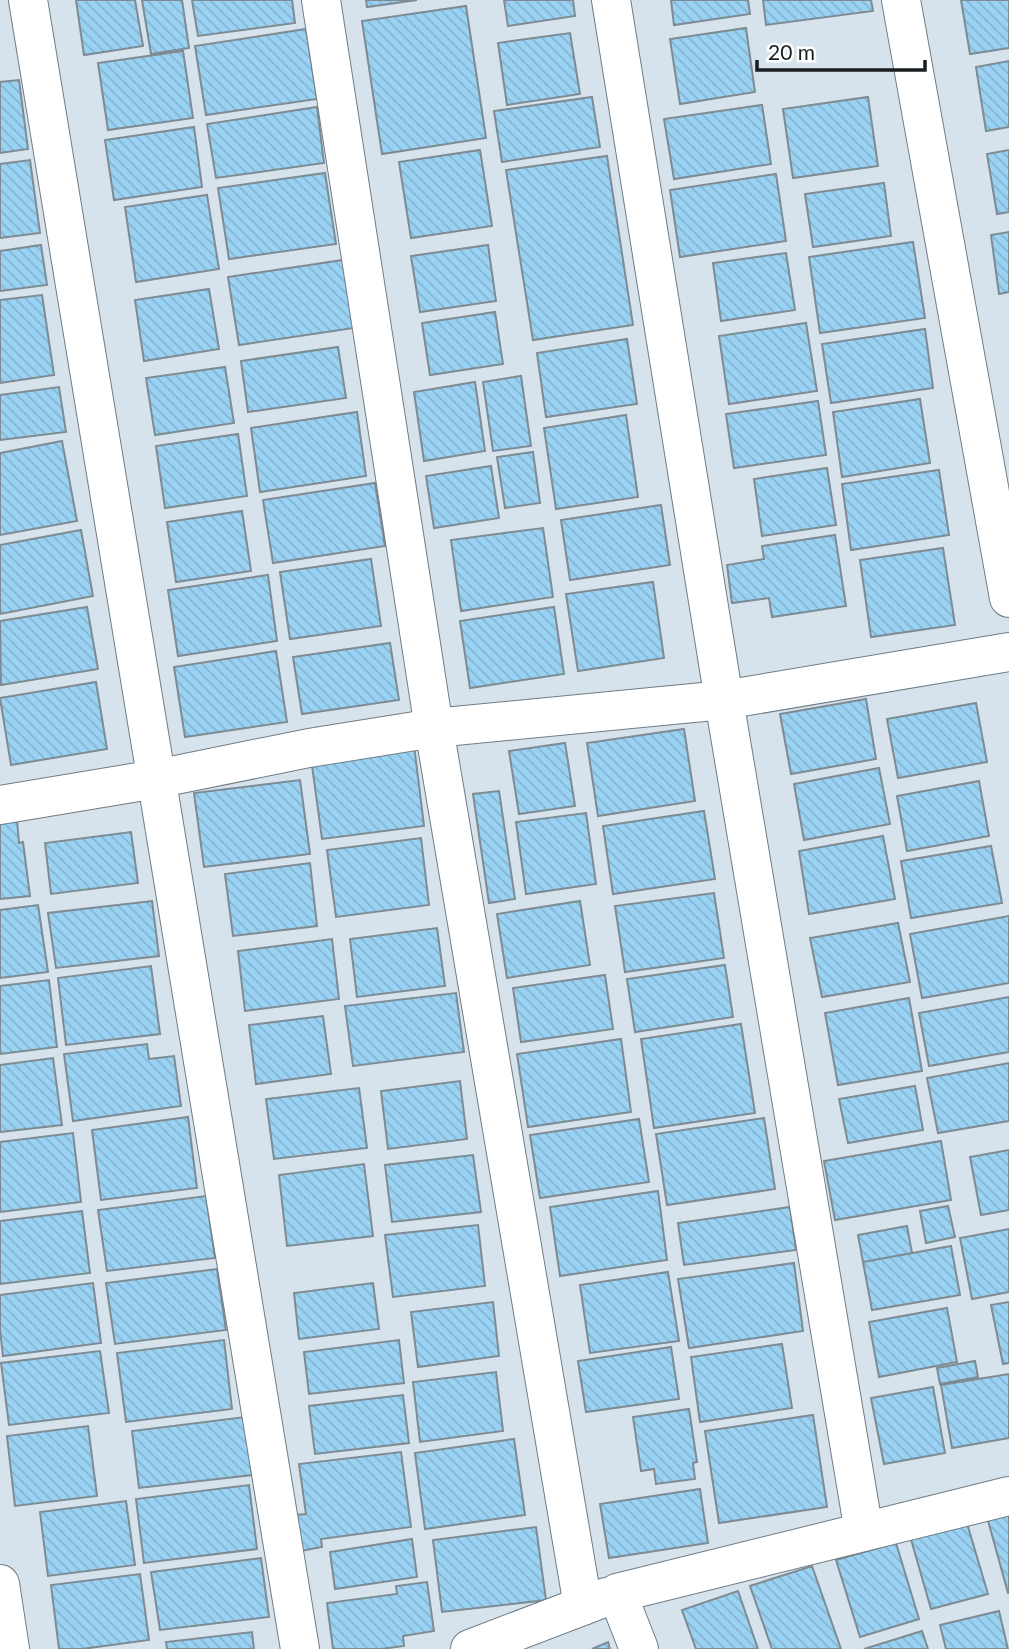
<svg xmlns="http://www.w3.org/2000/svg" width="1009" height="1649" viewBox="0 0 1009 1649" font-family="Lato,sans-serif">
<defs>
<pattern id="building-back-hatch" width="6" height="6" patternUnits="userSpaceOnUse" patternTransform="scale(1.75)"><rect width="6" height="6" fill="#9ad2f4"/><path d="M-1 5l2 2M0 0l6 6M5-1l2 2" fill="none" stroke="#84b4d1"/></pattern>
</defs>
<rect width="100%" height="100%" fill="#d6e3ec"/>
<!-- building -->
<path fill="url(#building-back-hatch)" stroke="#7f8b92" stroke-width="2" d="M 76,0 L 135,0 L 143,46 L 84,55 Z
M 142,0 L 182,0 L 189,48 L 151,54 Z
M 192,0 L 292,0 L 295,23 L 198,36 Z
M 366,0 L 417,0 L 367,7 Z
M 504,0 L 573,0 L 575,16 L 508,26 Z
M 671,0 L 748,0 L 750,14 L 674,25 Z
M 763,0 L 871,0 L 873,11 L 766,25 Z
M 961,0 L 1009,0 L 1009,48 L 970,54 Z
M 466,6 L 486,138 L 382,154 L 362,21 Z
M 746,28 L 755,92 L 680,104 L 670,39 Z
M 306,29 L 317,99 L 206,115 L 195,46 Z
M 570,33 L 580,94 L 507,105 L 498,43 Z
M 183,51 L 193,118 L 108,130 L 98,63 Z
M 1009,61 L 1009,127 L 986,131 L 976,67 Z
M 19,80 L 28,149 L 0,153 L 0,82 Z
M 592,97 L 600,147 L 502,162 L 494,111 Z
M 868,97 L 878,166 L 793,178 L 783,109 Z
M 762,105 L 771,164 L 674,179 L 664,119 Z
M 317,107 L 324,163 L 216,178 L 207,124 Z
M 194,127 L 202,187 L 114,200 L 105,140 Z
M 480,150 L 492,226 L 411,238 L 399,162 Z
M 1009,150 L 1009,212 L 997,214 L 987,154 Z
M 607,156 L 633,325 L 533,340 L 506,170 Z
M 30,160 L 40,233 L 0,238 L 0,164 Z
M 325,173 L 336,244 L 229,259 L 218,188 Z
M 776,174 L 786,241 L 680,257 L 670,190 Z
M 884,183 L 891,236 L 813,247 L 805,194 Z
M 207,195 L 219,269 L 136,282 L 125,207 Z
M 1009,232 L 1009,292 L 999,294 L 991,235 Z
M 913,242 L 925,318 L 820,333 L 809,257 Z
M 41,245 L 47,285 L 0,291 L 0,251 Z
M 488,245 L 496,301 L 420,312 L 411,256 Z
M 786,253 L 795,310 L 721,321 L 713,263 Z
M 343,260 L 354,328 L 239,345 L 228,277 Z
M 209,289 L 219,349 L 144,361 L 135,300 Z
M 42,295 L 54,375 L 0,383 L 0,300 Z
M 495,312 L 503,364 L 430,375 L 422,323 Z
M 806,323 L 817,391 L 729,404 L 719,336 Z
M 925,329 L 933,388 L 831,403 L 822,344 Z
M 627,339 L 637,404 L 546,417 L 537,353 Z
M 338,347 L 346,398 L 248,412 L 241,361 Z
M 225,367 L 234,423 L 155,435 L 146,378 Z
M 521,376 L 531,446 L 493,451 L 483,382 Z
M 475,382 L 485,451 L 424,461 L 414,392 Z
M 59,387 L 66,432 L 0,440 L 0,395 Z
M 920,399 L 930,463 L 842,477 L 833,412 Z
M 818,401 L 826,455 L 734,468 L 726,414 Z
M 357,412 L 366,476 L 260,492 L 251,428 Z
M 626,415 L 638,497 L 556,509 L 544,428 Z
M 238,434 L 247,496 L 165,508 L 156,446 Z
M 62,441 L 77,521 L 0,535 L 0,453 Z
M 533,452 L 540,503 L 505,508 L 497,457 Z
M 491,466 L 499,518 L 434,528 L 426,476 Z
M 827,468 L 836,525 L 762,536 L 754,479 Z
M 939,470 L 949,535 L 851,550 L 842,484 Z
M 375,483 L 385,546 L 273,563 L 263,500 Z
M 661,505 L 670,565 L 570,580 L 561,520 Z
M 242,511 L 251,571 L 176,582 L 167,522 Z
M 543,528 L 553,597 L 461,611 L 451,540 Z
M 81,530 L 93,596 L 0,614 L 0,545 Z
M 835,535 L 846,606 L 772,617 L 769,598 L 732,603 L 727,565 L 764,559 L 762,546 Z
M 943,548 L 955,625 L 871,637 L 860,560 Z
M 371,559 L 381,626 L 290,639 L 280,572 Z
M 268,575 L 277,641 L 178,656 L 168,590 Z
M 653,582 L 664,658 L 578,671 L 566,594 Z
M 87,607 L 98,669 L 1,685 L 0,621 Z
M 554,607 L 564,674 L 470,688 L 460,621 Z
M 390,643 L 399,700 L 302,714 L 293,657 Z
M 276,651 L 287,722 L 185,737 L 174,667 Z
M 96,682 L 107,749 L 11,765 L 0,698 Z
M 866,699 L 876,759 L 791,774 L 780,714 Z
M 976,703 L 987,762 L 898,778 L 887,719 Z
M 684,729 L 695,801 L 598,816 L 587,743 Z
M 565,743 L 575,806 L 519,814 L 509,751 Z
M 414,745 L 424,826 L 322,839 L 311,758 Z
M 879,768 L 890,824 L 804,840 L 794,784 Z
M 300,780 L 310,854 L 204,867 L 194,793 Z
M 979,781 L 989,836 L 907,851 L 897,796 Z
M 499,791 L 515,899 L 489,903 L 473,794 Z
M 704,811 L 715,879 L 613,894 L 603,826 Z
M 586,813 L 596,884 L 526,894 L 516,822 Z
M 17,820 L 19,843 L 23,842 L 30,896 L 0,899 L 0,822 Z
M 131,832 L 138,883 L 51,894 L 45,843 Z
M 883,836 L 895,899 L 809,914 L 799,851 Z
M 421,838 L 429,905 L 336,917 L 327,850 Z
M 991,846 L 1002,903 L 911,918 L 901,861 Z
M 310,863 L 317,926 L 233,936 L 225,874 Z
M 714,893 L 724,958 L 625,972 L 615,906 Z
M 152,901 L 159,956 L 56,968 L 48,913 Z
M 580,901 L 590,965 L 507,978 L 497,914 Z
M 38,905 L 48,972 L 0,978 L 0,910 Z
M 1009,916 L 1009,983 L 922,998 L 910,934 Z
M 898,923 L 910,982 L 822,997 L 810,938 Z
M 437,928 L 445,986 L 357,997 L 350,939 Z
M 332,939 L 339,999 L 245,1011 L 238,951 Z
M 725,965 L 733,1017 L 635,1032 L 627,979 Z
M 151,966 L 160,1034 L 66,1045 L 58,978 Z
M 605,975 L 613,1029 L 521,1042 L 513,988 Z
M 49,980 L 57,1047 L 0,1054 L 0,986 Z
M 456,993 L 464,1052 L 353,1066 L 345,1006 Z
M 1009,997 L 1009,1052 L 929,1066 L 919,1013 Z
M 909,998 L 922,1071 L 838,1085 L 825,1013 Z
M 323,1016 L 331,1074 L 256,1084 L 249,1025 Z
M 741,1024 L 755,1113 L 654,1128 L 641,1039 Z
M 621,1039 L 631,1112 L 528,1127 L 517,1054 Z
M 147,1044 L 149,1059 L 174,1056 L 181,1106 L 73,1121 L 64,1054 Z
M 53,1058 L 62,1125 L 0,1132 L 0,1065 Z
M 1009,1063 L 1009,1121 L 938,1133 L 927,1078 Z
M 460,1081 L 467,1139 L 388,1149 L 381,1091 Z
M 915,1086 L 923,1130 L 848,1143 L 839,1099 Z
M 359,1088 L 367,1148 L 274,1159 L 266,1099 Z
M 188,1117 L 197,1188 L 101,1200 L 92,1130 Z
M 764,1118 L 775,1189 L 667,1205 L 656,1134 Z
M 639,1119 L 649,1182 L 540,1198 L 530,1135 Z
M 73,1133 L 81,1202 L 0,1212 L 0,1142 Z
M 941,1141 L 951,1200 L 835,1220 L 824,1161 Z
M 1009,1150 L 1009,1210 L 981,1215 L 970,1157 Z
M 473,1155 L 481,1212 L 392,1222 L 385,1165 Z
M 364,1164 L 373,1236 L 287,1246 L 279,1175 Z
M 658,1191 L 667,1260 L 560,1276 L 550,1207 Z
M 206,1196 L 215,1258 L 107,1271 L 98,1210 Z
M 948,1206 L 955,1237 L 926,1243 L 920,1211 Z
M 790,1207 L 796,1250 L 684,1265 L 678,1223 Z
M 82,1211 L 90,1273 L 0,1284 L 0,1221 Z
M 478,1225 L 485,1286 L 393,1297 L 385,1235 Z
M 907,1226 L 912,1253 L 863,1262 L 858,1235 Z
M 1009,1229 L 1009,1292 L 972,1299 L 960,1238 Z
M 951,1246 L 960,1295 L 872,1310 L 863,1262 Z
M 794,1263 L 803,1331 L 689,1348 L 678,1279 Z
M 217,1269 L 226,1330 L 115,1344 L 106,1283 Z
M 668,1272 L 679,1341 L 590,1353 L 580,1285 Z
M 93,1283 L 101,1343 L 3,1356 L 0,1330 L 0,1295 Z
M 373,1283 L 379,1329 L 299,1339 L 294,1293 Z
M 493,1302 L 499,1356 L 418,1367 L 411,1312 Z
M 1009,1302 L 1009,1363 L 1003,1364 L 991,1305 Z
M 947,1308 L 957,1362 L 879,1377 L 869,1322 Z
M 224,1340 L 232,1409 L 126,1422 L 117,1353 Z
M 399,1340 L 404,1383 L 309,1394 L 304,1352 Z
M 782,1344 L 792,1408 L 700,1422 L 691,1357 Z
M 671,1347 L 679,1399 L 586,1412 L 578,1361 Z
M 100,1351 L 109,1413 L 9,1425 L 1,1363 Z
M 975,1361 L 978,1377 L 940,1384 L 937,1368 Z
M 496,1372 L 503,1431 L 420,1442 L 413,1382 Z
M 1009,1374 L 1009,1438 L 952,1448 L 941,1385 Z
M 933,1387 L 945,1453 L 884,1464 L 871,1398 Z
M 403,1395 L 409,1443 L 315,1454 L 309,1406 Z
M 689,1409 L 697,1462 L 693,1463 L 695,1479 L 656,1484 L 654,1469 L 641,1471 L 633,1417 Z
M 813,1415 L 827,1507 L 719,1523 L 705,1431 Z
M 245,1417 L 252,1475 L 139,1488 L 132,1431 Z
M 88,1426 L 97,1496 L 15,1506 L 7,1436 Z
M 514,1439 L 525,1515 L 425,1529 L 415,1453 Z
M 401,1452 L 411,1527 L 321,1539 L 322,1547 L 300,1551 L 295,1515 L 306,1514 L 299,1464 Z
M 249,1485 L 257,1549 L 144,1563 L 136,1499 Z
M 700,1489 L 708,1543 L 609,1558 L 600,1504 Z
M 126,1501 L 135,1565 L 48,1576 L 40,1512 Z
M 1009,1511 L 1009,1593 L 1008,1593 L 987,1517 Z
M 966,1520 L 988,1594 L 931,1609 L 910,1536 Z
M 536,1527 L 546,1600 L 442,1612 L 433,1540 Z
M 412,1539 L 417,1577 L 335,1589 L 330,1552 Z
M 896,1543 L 919,1619 L 860,1637 L 836,1560 Z
M 261,1558 L 269,1617 L 160,1630 L 151,1572 Z
M 812,1566 L 841,1649 L 772,1649 L 750,1586 Z
M 140,1574 L 149,1640 L 82,1649 L 59,1649 L 51,1585 Z
M 427,1582 L 434,1631 L 403,1636 L 404,1646 L 381,1649 L 333,1649 L 327,1603 L 397,1594 L 396,1586 Z
M 738,1591 L 758,1649 L 696,1649 L 682,1610 Z
M 999,1611 L 1008,1649 L 946,1649 L 940,1625 Z
M 922,1631 L 928,1649 L 864,1649 Z
M 252,1632 L 254,1649 L 167,1649 L 166,1642 Z
M 608,1642 L 610,1649 L 592,1649 Z"/>
<g fill="none" stroke-linecap="round" stroke-linejoin="round">
<!-- street casing -->
<g stroke="#707c84" stroke-width="40">
<path id="street" d="M 28,0 L 300,1649
M 321,0 L 434,728 L 583,1606
M 611,0 L 724,700 L 864,1532
M 901,0 L 1009,598
M 0,805 L 156,779 L 309,748 L 434,728 L 724,700 L 1009,652
M 0,1584 L 10,1649
M 470,1649 L 606,1597
M 639,1649 L 617,1593 L 1009,1496"/>
</g>
<!-- street -->
<use href="#street" stroke="#fff" stroke-width="38"/>
</g>
<!-- scale -->
<path d="M757 60v10h168v-10" fill="none" stroke="#191e21" stroke-width="3.5"/>
<text x="768" y="60" font-size="21" fill="#191e21" stroke="#ffffff" stroke-width="5" paint-order="stroke">20 m</text>
</svg>
